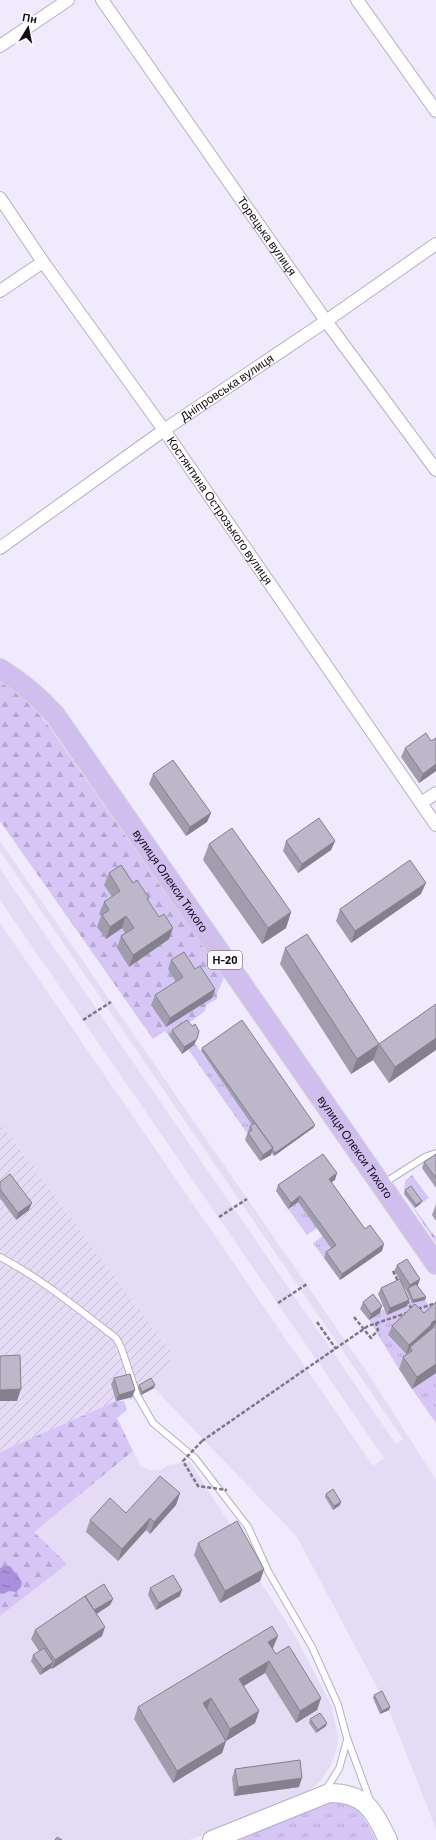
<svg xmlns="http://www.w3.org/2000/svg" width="436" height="1840" viewBox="0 0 436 1840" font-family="Barlow,sans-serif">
<defs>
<pattern id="industrial-furrows" width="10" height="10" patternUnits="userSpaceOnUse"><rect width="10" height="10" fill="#e4dcf5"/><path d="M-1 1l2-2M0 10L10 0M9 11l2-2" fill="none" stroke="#c3bcd1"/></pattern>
<pattern id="grass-tufts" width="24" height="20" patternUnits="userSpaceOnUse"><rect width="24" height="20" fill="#d5c6f5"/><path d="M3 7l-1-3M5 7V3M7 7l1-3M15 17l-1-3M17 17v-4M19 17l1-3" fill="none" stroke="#b6a9d1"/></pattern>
<pattern id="forest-firs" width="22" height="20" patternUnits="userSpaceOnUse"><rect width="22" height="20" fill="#d5c6f5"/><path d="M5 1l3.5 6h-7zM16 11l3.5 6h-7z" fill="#b6a9d1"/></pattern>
<pattern id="water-ripples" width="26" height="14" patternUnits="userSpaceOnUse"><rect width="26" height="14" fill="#aa8fdd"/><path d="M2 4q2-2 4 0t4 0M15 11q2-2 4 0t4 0" fill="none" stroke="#8973b2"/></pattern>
</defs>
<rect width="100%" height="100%" fill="#f0eafd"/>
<!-- built -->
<path fill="#e4dcf5" d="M 0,841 L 371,1378 L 436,1480 L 436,1829 L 389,1710 L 297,1537 L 154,1388 L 173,1355 L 0,1123 L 0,923 L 373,1466 L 384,1458 L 0,900 L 0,869 L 396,1444 L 403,1439 L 0,851 Z
M 133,1451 L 141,1467 L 151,1470 L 161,1470 L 168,1465 L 190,1462 L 235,1532 L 260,1581 L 297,1639 L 332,1707 L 338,1738 L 336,1751 L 331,1765 L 322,1779 L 307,1793 L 226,1827 L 189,1840 L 0,1840 L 0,1616 L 66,1564 L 33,1532 Z"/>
<!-- industrial -->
<path fill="url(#industrial-furrows)" d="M 0,1123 L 173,1355 L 154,1388 L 150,1390 L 135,1399 L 116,1401 L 0,1452 Z"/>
<!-- grass -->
<path fill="url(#grass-tufts)" d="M 194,1042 L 272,1153 L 271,1155 L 252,1129 L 247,1133 L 188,1049 L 194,1045 Z
M 298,1202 L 317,1228 L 307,1235 L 288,1209 Z
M 323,1236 L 334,1252 L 324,1258 L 313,1243 Z
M 407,1292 L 412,1303 L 425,1300 L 433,1311 L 388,1336 L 406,1354 L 429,1331 L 436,1328 L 408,1363 L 399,1369 L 369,1320 Z
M 436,1373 L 436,1423 L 412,1389 Z
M 339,1801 C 362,1807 366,1821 376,1840 L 232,1840 L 327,1802 Z"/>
<!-- forest -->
<path fill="url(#forest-firs)" d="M 0,680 L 27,700 L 48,725 L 224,977 L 217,994 L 217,999 L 206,1005 L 205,1011 L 170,1037 L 165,1031 L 153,1039 L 0,821 Z
M 412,1175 L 429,1198 L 420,1204 L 410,1190 L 404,1194 L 436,1238 L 436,1243 L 404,1194 L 405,1181 Z
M 116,1401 L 124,1401 L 127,1410 L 117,1418 L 133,1451 L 34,1532 L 67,1564 L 0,1616 L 0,1452 Z"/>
<!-- water -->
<path fill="url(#water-ripples)" d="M 6,1566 L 10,1566 L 22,1582 L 21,1587 L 16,1592 L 9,1591 L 3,1594 L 0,1593 L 0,1568 Z"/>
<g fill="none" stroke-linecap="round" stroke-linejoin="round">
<!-- service casing -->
<g stroke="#b6b0c2" stroke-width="8">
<path id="service" d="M 384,1183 L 425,1157 L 436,1153
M 0,1257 C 42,1279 78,1309 116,1338 L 121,1347 L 137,1395 L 153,1423 L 195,1458 L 248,1527 L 268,1571 L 312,1647 L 338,1705 L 347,1738 L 371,1803
M 326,1789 L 339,1769 L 347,1740"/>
</g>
<!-- minor casing -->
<g stroke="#b6b0c2" stroke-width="14">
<g id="minor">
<path id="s1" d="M 102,0 L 326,321 L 436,470"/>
<path d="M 357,0 L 436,111"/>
<path d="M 0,46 L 68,0"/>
<path id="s2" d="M 0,198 L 43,262 L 164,430 L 436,825"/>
<path d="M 0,291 L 43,262"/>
<path id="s3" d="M 0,548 L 164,430 L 326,321 L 436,244"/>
<path d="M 421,803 L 436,793"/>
</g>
</g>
<!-- secondary casing -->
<g stroke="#b6b0c2" stroke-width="20">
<path id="secondary" d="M 212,1840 L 329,1793 C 366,1793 373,1810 388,1840"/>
</g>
<!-- primary casing -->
<g stroke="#d4d4d5" stroke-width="22">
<g id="primary">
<path id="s4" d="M 0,669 C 21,682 39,697 55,715 L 436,1264"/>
</g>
</g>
<!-- path -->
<path stroke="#7b7784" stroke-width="2.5" stroke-dasharray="4 2" stroke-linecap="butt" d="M 83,1020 L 111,1002
M 219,1217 L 247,1199
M 393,1271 L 399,1283
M 407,1300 L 412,1310
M 278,1303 L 307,1284
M 418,1309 L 436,1303
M 354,1317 L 371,1338 L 378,1330 L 376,1323
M 317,1322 L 336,1349
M 202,1441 L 368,1326 L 407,1313"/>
<!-- service -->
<use href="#service" stroke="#fff" stroke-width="6"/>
<!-- minor -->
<use href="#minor" stroke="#fff" stroke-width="12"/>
<!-- secondary -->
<use href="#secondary" stroke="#fff" stroke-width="18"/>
<!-- primary -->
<use href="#primary" stroke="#cfbeee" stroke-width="20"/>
<!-- path-bridge -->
<path stroke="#7b7784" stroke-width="2.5" stroke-dasharray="4 2" stroke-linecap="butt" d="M 202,1441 L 183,1461 L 198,1486 L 227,1490"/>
</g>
<!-- wall -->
<path fill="#a29dad" d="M 436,738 L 436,771 L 419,783 L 401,757 L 405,748 L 431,741 Z
M 153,774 L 211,813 L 207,822 L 186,836 L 149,784 Z
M 286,841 L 335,841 L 331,850 L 298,873 L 283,851 Z
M 209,844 L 291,912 L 286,928 L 262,944 L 203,860 Z
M 109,873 L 133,883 L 148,901 L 169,939 L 129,967 L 117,948 L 121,936 L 125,933 L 122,928 L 106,939 L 97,927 L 101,916 L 99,914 L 104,902 L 112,897 L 104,885 Z
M 421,894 L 351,943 L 336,921 L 340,909 Z
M 285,948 L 379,1044 L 436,1004 L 389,1083 L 373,1060 L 351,1074 L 280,964 Z
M 171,960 L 215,989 L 212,998 L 166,1027 L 151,1005 L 155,995 L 176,982 L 168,969 Z
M 192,1026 L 199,1031 L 194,1045 L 182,1054 L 170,1037 L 172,1030 Z
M 202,1048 L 315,1125 L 313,1128 L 274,1156 L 271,1152 L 271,1155 L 260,1161 L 245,1140 L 250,1126 L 252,1125 L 201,1051 Z
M 436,1154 L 436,1188 L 422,1168 L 424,1162 Z
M 335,1180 L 331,1182 L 365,1229 L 382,1251 L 340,1280 L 324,1258 L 326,1252 L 331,1248 L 298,1202 L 288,1209 L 276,1191 L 278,1185 Z
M 0,1182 L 29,1210 L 16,1220 L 0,1198 Z
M 405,1190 L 420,1204 L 415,1208 L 404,1194 Z
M 436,1204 L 436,1221 L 432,1215 Z
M 397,1265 L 420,1279 L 417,1285 L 426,1297 L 425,1300 L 412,1303 L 407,1292 L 401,1282 L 409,1300 L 407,1306 L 387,1315 L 378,1294 L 381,1288 L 400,1280 L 394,1271 Z
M 363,1302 L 380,1313 L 369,1320 L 360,1309 Z
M 436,1302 L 436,1373 L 412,1389 L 399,1369 L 403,1357 L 408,1354 L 409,1352 L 406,1354 L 388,1335 L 392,1326 L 424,1313 Z
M 114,1378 L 132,1397 L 116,1401 L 111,1384 Z
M 139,1385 L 154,1388 L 141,1395 L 138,1388 Z
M 180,1493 L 176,1505 L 150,1534 L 146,1530 L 118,1561 L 86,1532 L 90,1520 L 126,1513 Z
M 326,1494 L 340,1505 L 333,1510 L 325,1497 Z
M 198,1543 L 264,1569 L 260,1581 L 220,1603 L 194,1555 Z
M 150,1588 L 180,1596 L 156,1610 L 148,1595 Z
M 113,1599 L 110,1605 L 97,1614 L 102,1636 L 52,1669 L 51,1668 L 40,1675 L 31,1661 L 33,1655 L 39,1651 L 31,1639 L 35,1630 Z
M 273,1648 L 272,1649 L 276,1654 L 321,1698 L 317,1710 L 296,1723 L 265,1673 L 244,1686 L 259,1711 L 255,1723 L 226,1741 L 222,1753 L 173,1783 L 134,1719 L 138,1707 Z
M 374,1695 L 390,1707 L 389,1710 L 380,1714 L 373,1698 Z
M 310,1719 L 326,1726 L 316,1733 L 309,1723 Z
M 235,1769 L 299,1787 L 234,1796 L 232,1778 Z"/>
<!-- shaded-wall -->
<path fill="#84808d" d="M 436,764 L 436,771 L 419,783 L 423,774 Z
M 211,813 L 207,822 L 186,836 L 190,827 Z
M 335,841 L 331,850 L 298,873 L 302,864 Z
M 426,883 L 421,894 L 351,943 L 355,931 Z
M 291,912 L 286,928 L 262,944 L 268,928 Z
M 126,916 L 122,928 L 106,939 L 110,927 Z
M 173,928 L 169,939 L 129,967 L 133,955 Z
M 215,989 L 212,998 L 166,1027 L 170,1018 Z
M 436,1038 L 436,1050 L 389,1083 L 395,1067 Z
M 197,1039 L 194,1045 L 182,1054 L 184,1047 Z
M 379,1044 L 373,1060 L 351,1074 L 357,1059 Z
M 315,1125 L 313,1128 L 274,1156 L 275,1153 Z
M 273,1148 L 271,1155 L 260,1161 L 263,1155 Z
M 337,1173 L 335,1180 L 327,1185 L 329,1179 Z
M 300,1196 L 298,1202 L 288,1209 L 291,1203 Z
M 422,1201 L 420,1204 L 415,1208 L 416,1205 Z
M 32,1203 L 29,1210 L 16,1220 L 18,1213 Z
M 384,1244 L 382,1251 L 340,1280 L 342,1274 Z
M 420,1279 L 418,1285 L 409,1290 L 408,1288 L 407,1292 L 410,1285 Z
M 426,1297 L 425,1300 L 412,1303 L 413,1300 Z
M 409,1300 L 407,1306 L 387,1315 L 390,1308 Z
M 382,1306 L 380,1313 L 369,1320 L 371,1314 Z
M 436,1320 L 436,1328 L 434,1327 L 434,1325 L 432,1329 L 410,1347 L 409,1352 L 406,1354 L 409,1345 L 432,1322 Z
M 436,1364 L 436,1373 L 412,1389 L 417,1377 Z
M 155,1385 L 154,1388 L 141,1395 L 142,1392 Z
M 21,1389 L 17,1401 L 0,1401 L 0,1390 Z
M 135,1390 L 132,1397 L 116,1401 L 119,1395 Z
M 180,1493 L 176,1505 L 150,1534 L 154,1522 Z
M 341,1502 L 340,1505 L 333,1510 L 334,1506 Z
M 150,1518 L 146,1530 L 118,1561 L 122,1549 Z
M 264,1569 L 260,1581 L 220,1603 L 225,1591 Z
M 182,1590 L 180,1596 L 156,1610 L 159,1603 Z
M 113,1599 L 110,1605 L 91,1617 L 93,1611 Z
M 105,1627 L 102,1636 L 52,1669 L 55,1660 Z
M 278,1636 L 273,1648 L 264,1654 L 268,1642 Z
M 269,1661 L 265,1673 L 235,1691 L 239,1679 Z
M 53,1662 L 51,1668 L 40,1675 L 43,1669 Z
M 211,1698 L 207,1710 L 203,1703 Z
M 321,1698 L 317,1710 L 296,1723 L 300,1711 Z
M 390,1707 L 389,1710 L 380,1714 L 382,1711 Z
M 259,1711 L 255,1723 L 226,1741 L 230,1729 Z
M 327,1723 L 326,1726 L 316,1733 L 318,1730 Z
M 226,1741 L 222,1753 L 173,1783 L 177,1771 Z
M 302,1778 L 299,1787 L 234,1796 L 238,1787 Z"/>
<!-- building -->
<path fill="#bcb7c9" stroke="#84808d" d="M 426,733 L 431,741 L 436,738 L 436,764 L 423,774 L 405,748 Z
M 173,760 L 211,813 L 190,827 L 153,774 Z
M 319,818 L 335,841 L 302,864 L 286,841 Z
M 232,828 L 291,912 L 268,928 L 209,844 Z
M 410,860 L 426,883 L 355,931 L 340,909 Z
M 121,865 L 133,883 L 137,880 L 149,898 L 147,899 L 159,917 L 164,914 L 173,928 L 133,955 L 121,936 L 134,928 L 126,916 L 110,927 L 102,915 L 109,910 L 104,902 L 120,891 L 109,873 Z
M 307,934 L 379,1044 L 357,1059 L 285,948 Z
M 184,952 L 195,969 L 200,966 L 215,989 L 170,1018 L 155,995 L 183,977 L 171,960 Z
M 436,1004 L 436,1038 L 395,1067 L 379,1044 Z
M 187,1020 L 192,1026 L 195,1024 L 199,1031 L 197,1039 L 184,1047 L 172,1030 Z
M 242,1020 L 315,1125 L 275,1153 L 272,1149 L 273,1148 L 202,1048 Z
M 255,1123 L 273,1148 L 263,1155 L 248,1133 L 252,1130 L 250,1126 Z
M 323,1154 L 337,1173 L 329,1179 L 365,1229 L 370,1225 L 384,1244 L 342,1274 L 326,1252 L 336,1245 L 300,1196 L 291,1203 L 278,1185 Z
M 436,1154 L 436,1178 L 424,1162 Z
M 10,1174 L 32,1203 L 18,1213 L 0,1189 L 0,1182 Z
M 411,1186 L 422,1201 L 416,1205 L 405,1190 Z
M 407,1259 L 420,1279 L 410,1285 L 397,1265 Z
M 400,1279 L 409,1300 L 390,1308 L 381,1288 Z
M 416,1284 L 426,1297 L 413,1300 L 408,1288 Z
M 373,1294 L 382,1306 L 371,1314 L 363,1302 Z
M 436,1302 L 436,1320 L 432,1322 L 431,1325 L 409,1345 L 392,1326 L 415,1304 L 424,1313 Z
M 436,1323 L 436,1364 L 417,1377 L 403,1357 L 412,1351 L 410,1347 L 434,1327 L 434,1325 Z
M 20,1355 L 21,1389 L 0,1390 L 0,1356 Z
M 130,1374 L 135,1390 L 119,1395 L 114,1378 Z
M 151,1378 L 155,1385 L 142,1392 L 139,1385 Z
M 160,1476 L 180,1493 L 154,1522 L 150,1518 L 122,1549 L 90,1520 L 110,1498 L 126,1513 Z
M 333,1489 L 341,1502 L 334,1506 L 326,1494 Z
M 237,1521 L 264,1569 L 225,1591 L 198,1543 Z
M 173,1575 L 182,1590 L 159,1603 L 150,1588 Z
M 104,1584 L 113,1599 L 94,1610 L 85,1596 Z
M 85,1596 L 105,1627 L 55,1660 L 35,1630 Z
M 272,1626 L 278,1636 L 268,1642 L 276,1654 L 289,1646 L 321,1698 L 300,1711 L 269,1661 L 239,1679 L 259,1711 L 230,1729 L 211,1698 L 203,1703 L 226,1741 L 177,1771 L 138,1707 Z
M 44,1648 L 53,1662 L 43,1669 L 33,1655 Z
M 382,1691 L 390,1707 L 382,1711 L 374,1695 Z
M 320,1713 L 327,1723 L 318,1730 L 310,1719 Z
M 300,1760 L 302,1778 L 238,1787 L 235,1769 Z
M 57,1837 L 62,1840 L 55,1840 Z"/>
<g text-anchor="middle" stroke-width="3" stroke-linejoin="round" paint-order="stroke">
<!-- shield labels -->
<rect fill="#fcfafe" stroke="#58565b" stroke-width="1" x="208" y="951" width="34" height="18" rx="3"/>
<g font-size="11" font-weight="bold" fill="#110f15">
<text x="225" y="964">Н-20</text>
</g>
<!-- street labels -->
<g font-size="12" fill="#110f15" stroke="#fcfafe">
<text dy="4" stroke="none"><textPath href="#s1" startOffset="288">Торецька вулиця</textPath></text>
<text dy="4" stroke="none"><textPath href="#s3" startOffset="278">Дніпровська вулиця</textPath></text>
<text dy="4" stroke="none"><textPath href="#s2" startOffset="382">Костянтина Острозького вулиця</textPath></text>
<text dy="4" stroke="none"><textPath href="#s4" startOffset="274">вулиця Олекси Тихого</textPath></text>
<text dy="4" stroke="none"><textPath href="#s4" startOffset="598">вулиця Олекси Тихого</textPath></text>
</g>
</g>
<!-- north arrow -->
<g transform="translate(28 28) rotate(10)" stroke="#fcfafe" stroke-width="3" paint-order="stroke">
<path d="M0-3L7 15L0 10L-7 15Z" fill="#110f15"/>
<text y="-6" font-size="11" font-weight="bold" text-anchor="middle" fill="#110f15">Пн</text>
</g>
</svg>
